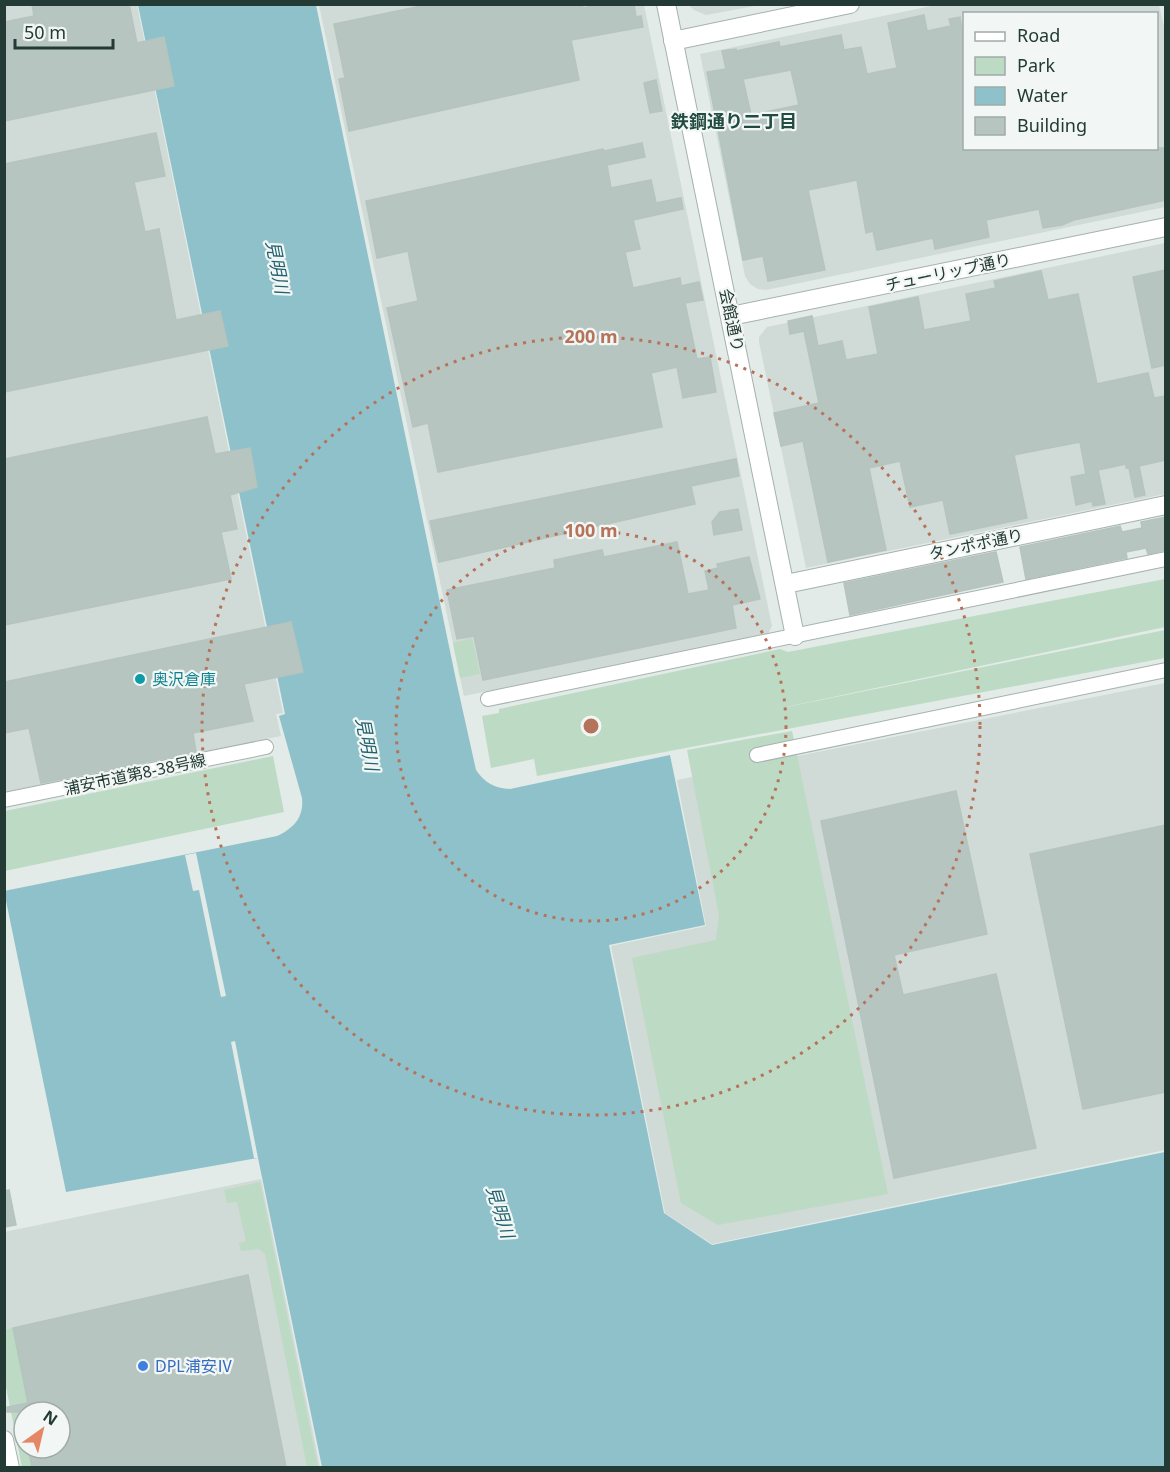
<svg xmlns="http://www.w3.org/2000/svg" width="1170" height="1472" viewBox="0 0 1170 1472" font-family="'Noto Sans','Noto Sans JP',sans-serif">
<rect width="100%" height="100%" fill="#e2ebe7"/>
<!-- built -->
<path fill="#d0dad6" fill-rule="evenodd" d="M 5,5 L 137,5 L 283,713 L 276,714 L 281,736 L 5,792 Z
M 319,5 L 644,5 L 772,626 L 768,634 L 464,696 Z
M 689,5 L 760,5 L 706,15 L 694,10 Z
M 936,5 L 1159,5 L 1166,35 L 1165,207 L 766,290 L 758,289 L 750,284 L 745,276 L 700,54 ZM 964,14 L 1156,14 L 1156,148 L 964,148 Z
M 1165,243 L 1165,494 L 806,568 L 759,342 L 759,337 L 767,327 Z
M 1165,683 L 1165,1150 L 712,1244 L 665,1213 L 611,946 L 706,926 L 677,780 Z
M 261,1179 L 320,1467 L 22,1467 L 5,1381 L 4,1232 ZM 24,1412 L 60,1412 L 60,1448 L 24,1448 Z"/>
<!-- green -->
<path fill="#bddac5" d="M 1165,579 L 1165,627 L 757,713 L 1165,630 L 1165,658 L 537,776 L 534,759 L 491,768 L 482,716 L 499,713 L 499,709 L 780,649 L 788,652 Z
M 472,638 L 480,674 L 460,678 L 453,643 Z
M 792,731 L 888,1194 L 718,1225 L 681,1203 L 632,958 L 716,940 L 719,915 L 687,750 Z
M 273,756 L 284,812 L 5,871 L 5,811 Z
M 260,1182 L 318,1467 L 307,1467 L 265,1254 L 259,1249 L 241,1251 L 239,1243 L 246,1241 L 237,1202 L 227,1203 L 224,1190 Z
M 13,1328 L 28,1403 L 19,1405 L 24,1431 L 24,1448 L 37,1448 L 41,1467 L 22,1467 L 5,1381 L 4,1330 Z"/>
<!-- water -->
<path fill="#8fc1cb" d="M 138,5 L 316,5 L 456,680 L 476,770 C 485,783 494,788 510,789 L 670,755 L 705,925 L 609,945 L 664,1213 L 712,1245 L 1165,1152 L 1165,1467 L 322,1467 L 258,1158 L 66,1192 L 4,891 L 277,836 C 294,828 304,817 302,798 L 279,716 L 285,714 Z"/>
<!-- pier -->
<path fill="#e2ebe7" d="M 196,853 L 226,996 L 221,997 L 199,890 L 193,891 L 185,855 Z
M 235,1041 L 258,1158 L 254,1158 L 231,1042 Z"/>
<!-- building -->
<path fill="#b7c5c0" stroke="#b5c4be" stroke-width="1.5" fill-rule="evenodd" d="M 32,4 L 129,4 L 137,43 L 164,37 L 174,86 L 4,121 L 4,22 L 34,16 Z
M 431,4 L 582,4 L 583,8 L 604,4 L 634,4 L 636,17 L 641,16 L 643,27 L 571,40 L 579,80 L 349,131 L 339,79 L 345,78 L 334,24 Z
M 924,15 L 927,31 L 951,26 L 949,19 L 960,17 L 964,41 L 964,148 L 1166,148 L 1166,200 L 1074,220 L 1062,225 L 1043,228 L 1039,209 L 986,220 L 989,237 L 935,249 L 933,238 L 877,250 L 873,231 L 866,233 L 857,180 L 808,190 L 825,270 L 768,281 L 763,256 L 743,260 L 707,72 L 726,69 L 722,51 L 736,49 L 736,51 L 779,42 L 780,47 L 841,35 L 844,50 L 861,47 L 867,74 L 897,68 L 888,23 ZM 791,70 L 799,105 L 751,115 L 743,79 Z
M 656,80 L 662,111 L 650,113 L 644,83 Z
M 156,133 L 165,176 L 134,182 L 145,232 L 159,229 L 176,320 L 220,311 L 228,346 L 4,392 L 4,164 Z
M 642,143 L 645,157 L 607,165 L 611,188 L 651,180 L 656,203 L 681,198 L 683,209 L 633,220 L 640,249 L 625,252 L 633,288 L 680,278 L 681,286 L 699,282 L 703,300 L 685,303 L 697,359 L 710,357 L 716,392 L 683,398 L 677,367 L 651,373 L 662,427 L 438,472 L 428,423 L 413,427 L 387,308 L 418,301 L 408,251 L 377,258 L 366,201 L 603,149 L 604,151 Z
M 1166,270 L 1166,365 L 1152,368 L 1133,277 Z
M 1041,271 L 1048,300 L 1078,294 L 1097,384 L 1148,373 L 1154,398 L 1166,396 L 1166,460 L 1139,466 L 1145,495 L 1135,497 L 1129,468 L 1126,468 L 1126,464 L 1098,470 L 1105,504 L 1093,506 L 1092,501 L 1076,505 L 1071,477 L 1086,474 L 1080,442 L 1014,455 L 1027,518 L 950,534 L 943,500 L 910,507 L 900,461 L 869,468 L 886,550 L 828,562 L 803,441 L 781,446 L 774,413 L 819,403 L 804,331 L 790,334 L 788,321 L 812,316 L 818,346 L 842,341 L 846,360 L 878,354 L 869,307 L 918,297 L 924,330 L 971,321 L 966,294 L 996,288 L 994,281 Z
M 207,417 L 215,454 L 250,448 L 257,487 L 230,495 L 237,529 L 221,532 L 231,579 L 4,625 L 4,459 Z
M 736,459 L 739,476 L 691,486 L 695,504 L 439,562 L 430,521 Z
M 738,509 L 742,530 L 714,535 L 712,522 L 720,512 Z
M 1166,517 L 1166,550 L 1148,554 L 1146,548 L 1126,552 L 1127,558 L 1026,579 L 1020,547 L 1120,526 L 1122,532 L 1142,528 L 1141,522 Z
M 677,542 L 688,594 L 709,590 L 705,571 L 718,568 L 717,564 L 749,557 L 760,599 L 732,605 L 736,628 L 483,680 L 474,636 L 457,639 L 447,590 L 555,568 L 554,560 L 602,550 L 604,557 Z
M 996,552 L 1003,582 L 850,615 L 844,583 Z
M 291,622 L 303,672 L 244,684 L 253,721 L 193,733 L 196,752 L 41,783 L 29,728 L 4,733 L 4,682 Z
M 956,791 L 987,934 L 894,955 L 903,995 L 996,974 L 1036,1148 L 894,1178 L 821,821 Z
M 1166,825 L 1166,1092 L 1083,1109 L 1030,854 Z
M 9,1190 L 16,1225 L 4,1227 L 4,1191 Z
M 248,1275 L 286,1467 L 32,1467 L 28,1448 L 60,1448 L 60,1412 L 7,1412 L 7,1407 L 28,1403 L 13,1328 Z"/>
<g fill="none" stroke-linecap="round" stroke-linejoin="round">
<!-- minor casing -->
<g stroke="#a5b2ae" stroke-width="16">
<path id="minor" d="M 488,699 L 1166,559
M 757,755 L 1166,670
M 4,800 L 266,747"/>
</g>
<!-- tertiary casing -->
<g stroke="#a5b2ae" stroke-width="20">
<path id="tertiary" d="M 666,4 L 795,636
M 673,41 L 850,4
M 731,316 L 1166,227
M 786,584 L 1166,505
M 4,1440 L 10,1468"/>
</g>
<!-- minor -->
<use href="#minor" stroke="#fff" stroke-width="14"/>
<!-- tertiary -->
<use href="#tertiary" stroke="#fff" stroke-width="18"/>
</g>
<!-- distance rings -->
<g fill="none" stroke="#b5735a" stroke-width="3" stroke-dasharray="3 6">
<circle cx="591" cy="726" r="195"/>
<circle cx="591" cy="726" r="389"/>
</g>
<!-- markers -->
<circle fill="#0f9aa8" stroke="#f2f7f5" stroke-width="2" cx="140" cy="679" r="6"/>
<circle fill="#3f7fe0" stroke="#f2f7f5" stroke-width="2" cx="143" cy="1366" r="6"/>
<g text-anchor="middle" stroke-width="4.5" stroke-linejoin="round" paint-order="stroke">
<!-- street labels -->
<g font-size="16" fill="#243a34" stroke="#f2f7f5">
<text transform="translate(948 272) rotate(-12)" y="6">チューリップ通り</text>
<text transform="translate(732 320) rotate(78)" y="6">会館通り</text>
<text transform="translate(976 544) rotate(-12)" y="6">タンポポ通り</text>
<text transform="translate(135 774) rotate(-12)" y="6">浦安市道第8-38号線</text>
</g>
<!-- culture labels -->
<g font-size="16" fill="#0d838f" stroke="#f2f7f5" text-anchor="start">
<text x="152" y="685">奥沢倉庫</text>
</g>
<!-- shop labels -->
<g font-size="16" fill="#366cbe" stroke="#f2f7f5" text-anchor="start">
<text x="155" y="1372">DPL浦安Ⅳ</text>
</g>
<!-- neighbourhood labels -->
<g font-size="18" font-weight="bold" fill="#214a40" stroke="#f2f7f5">
<text x="734" y="128">鉄鋼通り二丁目</text>
</g>
<!-- water labels -->
<g font-size="18" font-style="italic" fill="#236370" stroke="#f2f7f5">
<text transform="translate(277 267) rotate(79)" y="6">見明川</text>
<text transform="translate(367 744) rotate(79)" y="6">見明川</text>
<text transform="translate(500 1212) rotate(73)" y="6">見明川</text>
</g>
</g>
<circle cx="591" cy="726" r="9" fill="#b5735a" stroke="#f2f7f5" stroke-width="3"/>
<g font-size="18" text-anchor="middle" font-weight="bold" fill="#b5735a" stroke="#f2f7f5" stroke-width="4.5" stroke-linejoin="round" paint-order="stroke">
<text x="591" y="343">200 m</text>
<text x="591" y="537">100 m</text>
</g>
<!-- border -->
<rect width="1170" height="1472" fill="none" stroke="#243a34" stroke-width="12"/>
<!-- legend -->
<rect x="963" y="12" width="195" height="138" fill="#f2f7f5" stroke="#a0aba8" stroke-width="1.5"/>
<rect x="975" y="32" width="30" height="9" fill="#ffffff" stroke="#a0aba8" stroke-width="1.5"/>
<text x="1017" y="42" font-size="18" fill="#243a34">Road</text>
<rect x="975" y="57" width="30" height="18" fill="#bddac5" stroke="#a0aba8" stroke-width="1.5"/>
<text x="1017" y="72" font-size="18" fill="#243a34">Park</text>
<rect x="975" y="87" width="30" height="18" fill="#8fc1cb" stroke="#a0aba8" stroke-width="1.5"/>
<text x="1017" y="102" font-size="18" fill="#243a34">Water</text>
<rect x="975" y="117" width="30" height="18" fill="#b7c5c0" stroke="#a0aba8" stroke-width="1.5"/>
<text x="1017" y="132" font-size="18" fill="#243a34">Building</text>
<!-- north arrow -->
<g transform="translate(42 1430) rotate(34)"><circle r="28" fill="#f2f7f5" stroke="#a0aba8" stroke-width="1.5"/>
<path d="M0-4.5L10 22L0 15L-10 22Z" fill="#e58666"/>
<text y="-9" font-size="16" font-weight="bold" text-anchor="middle" fill="#243a34">N</text>
</g>
<!-- scale -->
<path d="M15 39v9h98v-9" fill="none" stroke="#243a34" stroke-width="3"/>
<text x="24" y="39" font-size="18" fill="#243a34" stroke="#f2f7f5" stroke-width="4.5" paint-order="stroke">50 m</text>
</svg>
